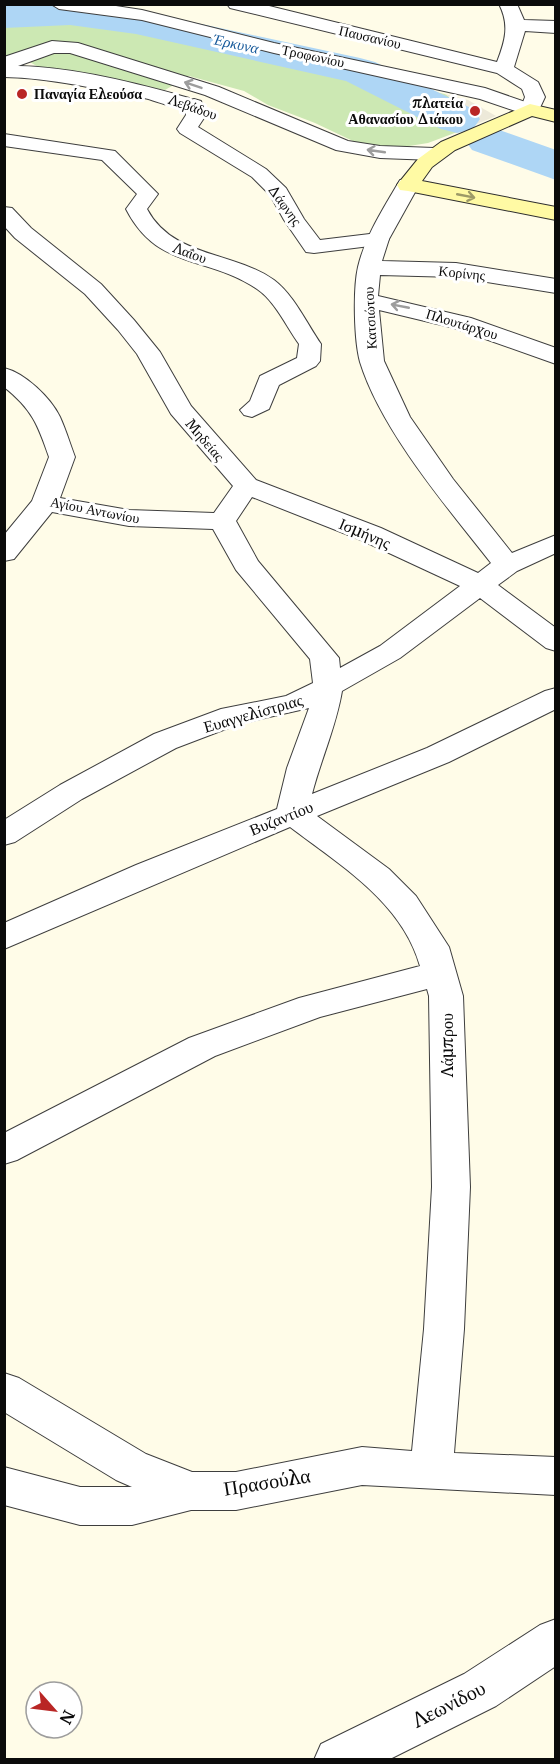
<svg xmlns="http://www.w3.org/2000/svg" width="560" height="1764" viewBox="0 0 560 1764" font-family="Merriweather,serif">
<rect width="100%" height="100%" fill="#fffce8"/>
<!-- green -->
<path fill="#cce8b3" d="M 4,8 L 40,8 L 130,18 L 162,24 L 308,66 L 445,94 L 461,105 L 460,131 L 428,143 L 384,150 L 353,141 L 315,123 L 268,105 L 244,91 L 189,76 L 165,90 L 42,69 L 28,61 L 5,58 Z"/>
<!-- plaza -->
<path fill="#ede9d9" d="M 445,94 L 468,100 L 496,116 L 460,131 L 461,105 Z"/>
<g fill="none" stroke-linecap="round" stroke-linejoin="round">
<!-- river -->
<path fill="#aed6f5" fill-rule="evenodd" d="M 4,4 L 98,4 L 136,10 L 360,58 L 375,62 L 473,109 L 480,119 L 473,129 L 457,133 L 441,129 L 346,81 L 136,34 L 70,25 L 4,28 Z
M 488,126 L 556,150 L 556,180 L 472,150 L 465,140 L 472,130 Z"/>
<!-- pedestrian casing -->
<g stroke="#3e3e3e" stroke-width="2">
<path id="pedestrian" d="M 51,4 L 103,4 L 142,10 L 274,43 L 485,88 L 537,106 L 540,110 L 537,114 L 530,116 L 480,99 L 274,53 L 142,20 L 59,9 Z
M 194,99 L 201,101 L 206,115 L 198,127 L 266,169 L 286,188 L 304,219 L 320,240 L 378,233 L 386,234 L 389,239 L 386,244 L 314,253 L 306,252 L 284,220 L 270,195 L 252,177 L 180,133 L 177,129 L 186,115 L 184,105 L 187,101 Z
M 4,134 L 115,151 L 158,194 L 147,209 C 173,258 233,251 274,280 C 294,295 307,324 321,344 L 320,361 L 316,366 L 279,385 L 269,409 L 252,417 L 244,415 L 240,410 L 250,401 L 260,376 L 297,358 L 299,344 C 286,326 275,301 257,289 C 207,255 158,271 126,209 L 137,194 L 102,160 L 4,146 Z"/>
</g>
<!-- minor casing -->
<g stroke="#3e3e3e" stroke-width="2">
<path id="minor" d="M 227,4 L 261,4 L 497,62 C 505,41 510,25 499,4 L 517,4 L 524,20 L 556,21 L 556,33 L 525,31 L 514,67 L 538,82 L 545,97 L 537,114 L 523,114 L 520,110 L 525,97 L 522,89 L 497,73 L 230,8 Z
M 52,41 L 78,43 L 219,87 L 348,141 L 380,146 L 434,148 L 441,150 L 444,154 L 441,158 L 434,160 L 380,158 L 336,150 L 205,95 L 70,53 L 54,53 L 18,66 C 72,67 137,83 189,98 L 192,102 L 189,106 C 174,110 158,101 144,98 C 97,89 52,78 4,77 L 4,57 Z
M 408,179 L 416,180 L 419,185 L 389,239 L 382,261 L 456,263 L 556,279 L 556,293 L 456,277 L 380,275 L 378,296 L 471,318 L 556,348 L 556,364 L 454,328 L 379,310 L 384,361 L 410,417 L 453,479 L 512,553 L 556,535 L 556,553 L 517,571 L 498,585 L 556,628 L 556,651 L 546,648 L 480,598 L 400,658 L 342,691 C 336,727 321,759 312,794 L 427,748 L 545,691 L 556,688 L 556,709 L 449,762 L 317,816 L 389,869 L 416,896 L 449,947 L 463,996 L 470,1187 L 464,1329 L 454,1453 L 556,1457 L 556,1495 L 362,1485 L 236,1510 L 191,1510 L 132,1525 L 80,1525 L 4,1505 L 4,1467 L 80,1487 L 132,1487 L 116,1480 L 4,1412 L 4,1373 L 19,1378 L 146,1454 L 192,1472 L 236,1472 L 362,1447 L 412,1451 L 424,1329 L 432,1187 L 429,996 L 427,989 L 320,1017 L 215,1056 L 17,1160 L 4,1164 L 4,1133 L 189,1038 L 299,998 L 420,966 C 402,902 340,865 290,827 L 4,949 L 4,923 L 136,865 L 277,809 L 287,768 L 309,708 L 239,724 L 176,748 L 82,799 L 15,842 L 4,845 L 4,820 L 60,785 L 154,734 L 221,709 L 286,696 L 313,683 L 310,659 L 236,570 L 213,529 L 129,526 L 52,512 L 14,559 L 4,561 L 4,535 L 32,501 L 49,457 C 38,425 32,409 4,387 L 4,368 C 25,373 51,398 60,417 C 66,430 70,444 75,457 L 60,498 L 129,510 L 214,513 L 233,486 L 171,414 L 137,354 L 118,330 L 85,294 L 15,238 L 4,226 L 4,207 L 12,208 L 31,228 L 101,284 L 134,320 L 160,352 L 191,406 L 256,480 L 381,528 L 478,573 L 491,563 C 447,507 381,430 360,362 C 354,340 353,289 358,267 C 365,237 382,211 397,185 L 400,180 ZM 252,497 L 361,540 L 460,586 L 380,646 L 340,668 L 339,658 L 334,652 L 258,561 L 236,521 Z
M 556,1619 L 556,1666 L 496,1706 L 388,1760 L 314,1760 L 321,1744 L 464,1674 L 540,1625 Z"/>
</g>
<!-- secondary casing -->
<g stroke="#2d2d2d" stroke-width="2">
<path id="secondary" d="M 530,104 L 556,110 L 556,122 L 532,116 L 455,150 L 432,167 L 422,181 L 556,207 L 556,220 L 408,191 L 400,190 L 397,185 L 418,159 L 441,142 Z"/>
</g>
<!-- pedestrian -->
<use href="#pedestrian" fill="#fff" fill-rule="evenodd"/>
<!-- minor -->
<use href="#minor" fill="#fff" fill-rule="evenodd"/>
<!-- secondary -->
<use href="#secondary" fill="#fffaa4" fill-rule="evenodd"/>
</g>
<!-- one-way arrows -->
<defs><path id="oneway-shaft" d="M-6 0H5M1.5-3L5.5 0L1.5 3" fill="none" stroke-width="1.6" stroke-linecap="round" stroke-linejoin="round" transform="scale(1.5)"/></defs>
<g stroke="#9d9d9d">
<use href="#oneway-shaft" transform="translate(193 85) rotate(-161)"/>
<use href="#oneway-shaft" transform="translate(376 151) rotate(-172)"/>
<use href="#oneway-shaft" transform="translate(400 306) rotate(-169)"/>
</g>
<use stroke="#9d9a67" href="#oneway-shaft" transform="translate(466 196) rotate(11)"/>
<!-- markers -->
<g fill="#b92625" stroke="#fff" stroke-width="2">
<circle cx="22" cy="94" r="6"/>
<circle cx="475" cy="111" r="6"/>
</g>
<g text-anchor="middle" stroke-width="6" stroke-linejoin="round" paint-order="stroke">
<!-- far-street labels -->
<g font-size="14" fill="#0b0b0b" stroke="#fff">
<text transform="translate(370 37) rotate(13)" y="5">Παυσανίου</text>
<text transform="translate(313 56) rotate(12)" y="5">Τροφωνίου</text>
<text transform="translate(193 107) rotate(19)" y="5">Λεβάδου</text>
<text transform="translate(285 205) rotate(54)" y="5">Δάφνης</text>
<text transform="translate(190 253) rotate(20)" y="5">Λαΐου</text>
<text transform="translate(462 273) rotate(6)" y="5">Κορίνης</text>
<text transform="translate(370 318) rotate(-93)" y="5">Κατσιώτου</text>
<text transform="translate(462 324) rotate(17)" y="5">Πλουτάρχου</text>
<text transform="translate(205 440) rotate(49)" y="5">Μηδείας</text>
<text transform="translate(95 510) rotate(11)" y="5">Αγίου Αντωνίου</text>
</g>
<!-- far-poi labels -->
<g font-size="14" font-weight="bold" fill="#0b0b0b" stroke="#fff" text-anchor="start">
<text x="34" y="99">Παναγία Ελεούσα</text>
<text x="463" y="108" text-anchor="end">πλατεία<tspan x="463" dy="16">Αθανασίου Διάκου</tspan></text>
</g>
<!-- far-water labels -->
<g font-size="15" font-style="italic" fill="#16599a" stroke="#fff">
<text transform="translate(236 44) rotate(12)" y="5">Έρκυνα</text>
</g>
<!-- street labels -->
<g font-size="16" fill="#0b0b0b" stroke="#fff">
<text transform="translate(365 533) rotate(23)" y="6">Ισμήνης</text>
<text transform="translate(253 713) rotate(-16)" y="6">Ευαγγελίστριας</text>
<text transform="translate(281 818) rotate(-22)" y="6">Βυζαντίου</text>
<text transform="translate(447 1045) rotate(-90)" y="6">Λάμπρου</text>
</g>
<!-- near-street labels -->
<g font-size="20" fill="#0b0b0b" stroke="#fff">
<text transform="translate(267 1482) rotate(-9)" y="7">Πρασούλα</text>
<text transform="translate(449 1704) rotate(-27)" y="7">Λεωνίδου</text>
</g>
</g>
<!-- border -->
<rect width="560" height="1764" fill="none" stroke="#0b0b0b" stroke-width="12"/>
<!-- north arrow -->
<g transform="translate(54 1710) rotate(118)"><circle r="28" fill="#ffffff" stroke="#9d9d9d" stroke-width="1.5"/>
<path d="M0-4.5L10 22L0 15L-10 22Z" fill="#b92625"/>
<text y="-9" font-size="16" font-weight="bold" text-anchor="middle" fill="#0b0b0b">N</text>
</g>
</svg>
